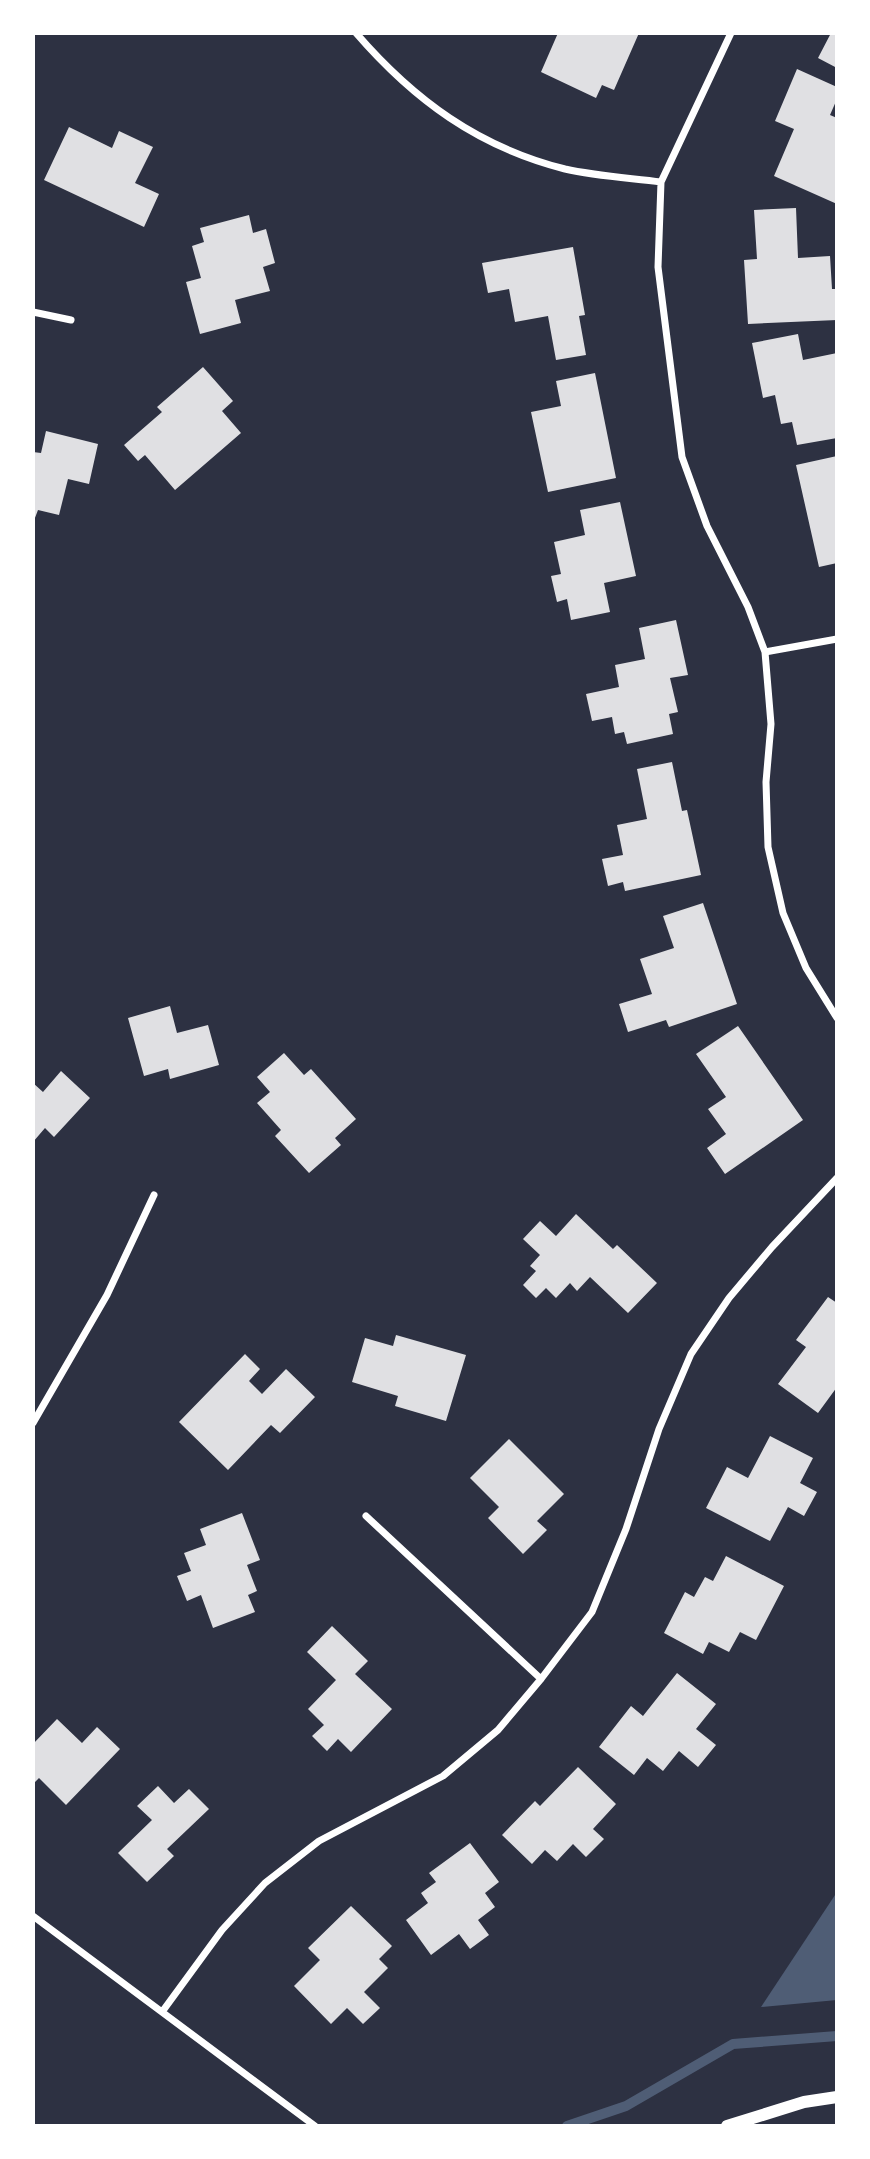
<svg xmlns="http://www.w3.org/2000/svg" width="870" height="2159" viewBox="0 0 870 2159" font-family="'Source Serif 4',serif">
<rect width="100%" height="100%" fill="#2d3142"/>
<!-- water -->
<path fill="#4f5d75" d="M 837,1892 L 837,2000 L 761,2007 Z"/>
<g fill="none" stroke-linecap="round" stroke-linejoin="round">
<!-- stream -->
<path stroke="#4f5d75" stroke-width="10" d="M 567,2126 L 626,2106 L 733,2044 L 837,2036"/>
</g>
<!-- building -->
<path fill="#e0e0e3" d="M 558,33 L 639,33 L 614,90 L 602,85 L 596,98 L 541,72 Z
M 831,33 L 837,33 L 837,68 L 818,58 Z
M 797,69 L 837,87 L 837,99 L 830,115 L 837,118 L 837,204 L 774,176 L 794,129 L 775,121 Z
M 69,127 L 112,148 L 119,131 L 153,147 L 135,183 L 159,194 L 144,227 L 44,180 Z
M 796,208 L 798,258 L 830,256 L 832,289 L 837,289 L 837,320 L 748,324 L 744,260 L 757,259 L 754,210 Z
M 249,215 L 253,233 L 266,229 L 275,263 L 263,267 L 270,291 L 235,300 L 241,323 L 200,334 L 186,282 L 201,278 L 192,246 L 204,242 L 200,228 Z
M 573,247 L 585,315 L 579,316 L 586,355 L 556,360 L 548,316 L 515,322 L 509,289 L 488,293 L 482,263 Z
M 798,334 L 803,360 L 837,353 L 837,438 L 797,445 L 792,422 L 781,424 L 775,395 L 763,398 L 752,343 Z
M 203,367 L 233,401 L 222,411 L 241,433 L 175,490 L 145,455 L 138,461 L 124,445 L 162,412 L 157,407 Z
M 595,373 L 616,478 L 548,492 L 531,412 L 561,406 L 556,381 Z
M 46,431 L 98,444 L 89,484 L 68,479 L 59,515 L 38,510 L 33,523 L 33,452 L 41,453 Z
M 837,456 L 837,563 L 819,567 L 796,465 Z
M 620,502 L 636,576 L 604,583 L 610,612 L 571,620 L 567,599 L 557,602 L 551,576 L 561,574 L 554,542 L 585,535 L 580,510 Z
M 676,620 L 688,675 L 670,678 L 678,712 L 669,714 L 673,734 L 627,744 L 624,732 L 615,734 L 612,717 L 592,721 L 586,694 L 619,687 L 615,665 L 645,659 L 639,628 Z
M 672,762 L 682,811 L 687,810 L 701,875 L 625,891 L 623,882 L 608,886 L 602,859 L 623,855 L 617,825 L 647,819 L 637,769 Z
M 703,903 L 737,1004 L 669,1027 L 666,1020 L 628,1032 L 619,1004 L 652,994 L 640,959 L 674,948 L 663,916 Z
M 170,1006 L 177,1033 L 208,1025 L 219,1065 L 170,1079 L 168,1069 L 144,1076 L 128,1018 Z
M 738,1026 L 803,1120 L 725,1174 L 707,1148 L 726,1134 L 708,1109 L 726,1097 L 696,1054 Z
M 284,1053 L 304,1075 L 311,1069 L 356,1119 L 335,1138 L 341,1145 L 309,1173 L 275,1136 L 281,1130 L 257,1103 L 270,1092 L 257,1077 Z
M 61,1071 L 90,1098 L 54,1137 L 45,1128 L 33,1142 L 33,1083 L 43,1092 Z
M 576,1214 L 613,1249 L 617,1245 L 657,1283 L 628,1313 L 590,1277 L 577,1291 L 570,1283 L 556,1298 L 546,1288 L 536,1298 L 523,1285 L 536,1271 L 530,1266 L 540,1255 L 523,1239 L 540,1221 L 556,1236 Z
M 828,1297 L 837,1303 L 837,1387 L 818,1413 L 778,1384 L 806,1347 L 796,1340 Z
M 396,1335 L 466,1355 L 446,1421 L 395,1406 L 398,1396 L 352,1382 L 365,1338 L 393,1346 Z
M 245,1354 L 260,1369 L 249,1381 L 262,1394 L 286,1369 L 315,1397 L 280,1433 L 271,1425 L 228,1470 L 179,1422 Z
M 770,1436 L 813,1458 L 800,1483 L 817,1492 L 804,1516 L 788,1507 L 770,1541 L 706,1508 L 727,1467 L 748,1478 Z
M 509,1439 L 564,1494 L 537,1521 L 547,1530 L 523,1554 L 488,1518 L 499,1507 L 470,1478 Z
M 242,1513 L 260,1560 L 247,1565 L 257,1591 L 248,1595 L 255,1612 L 213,1628 L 201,1595 L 187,1601 L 177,1576 L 191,1571 L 184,1553 L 206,1545 L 200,1529 Z
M 726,1556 L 784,1586 L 756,1640 L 740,1632 L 729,1652 L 709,1642 L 703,1654 L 664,1633 L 685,1592 L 694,1597 L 705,1577 L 713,1581 Z
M 332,1626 L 368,1661 L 355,1674 L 392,1709 L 351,1752 L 338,1739 L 327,1751 L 312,1736 L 324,1725 L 308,1709 L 336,1680 L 307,1652 Z
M 677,1673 L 716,1704 L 696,1729 L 716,1745 L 698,1767 L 679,1751 L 663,1771 L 647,1758 L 634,1775 L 599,1747 L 631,1706 L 643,1716 Z
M 57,1719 L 82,1743 L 97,1727 L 120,1749 L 66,1805 L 39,1778 L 33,1784 L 33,1744 Z
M 578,1767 L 616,1804 L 593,1829 L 604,1839 L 586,1857 L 573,1844 L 557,1861 L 545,1850 L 532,1864 L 502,1835 L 535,1801 L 540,1806 Z
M 158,1786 L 174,1803 L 189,1789 L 209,1809 L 167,1849 L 174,1856 L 147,1882 L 118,1853 L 152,1820 L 137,1806 Z
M 470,1843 L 499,1882 L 485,1893 L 495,1907 L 478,1920 L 489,1935 L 470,1949 L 459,1934 L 431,1955 L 406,1920 L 428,1903 L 421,1893 L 436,1882 L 429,1873 Z
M 351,1906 L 392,1946 L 379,1959 L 388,1968 L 364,1992 L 380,2008 L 363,2024 L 347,2008 L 331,2024 L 294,1986 L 320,1960 L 308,1948 Z"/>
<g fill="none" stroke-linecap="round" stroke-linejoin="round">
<!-- minor -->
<path stroke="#fff" stroke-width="7" d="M 356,33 C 414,100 478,147 565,169 C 596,176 630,178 661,182
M 731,33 L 661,182 L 658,267 L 682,457 L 707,526 L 748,607 L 765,652 L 771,724 L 766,782 L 768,847 L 783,913 L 806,968 L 837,1018
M 33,312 L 71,320
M 765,652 L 837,639
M 33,1423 L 107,1295 L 154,1195
M 366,1516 L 541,1679
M 33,1916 L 315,2126
M 162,2012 L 222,1930 L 265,1883 L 319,1841 L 443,1776 L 498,1730 L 541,1679 L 592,1612 L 626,1529 L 659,1429 L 691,1354 L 729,1298 L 772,1247 L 837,1178"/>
<!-- tertiary -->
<path stroke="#fff" stroke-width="12" d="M 727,2126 L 804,2102 L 837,2097"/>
</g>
<!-- border -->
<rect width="870" height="2159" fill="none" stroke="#ffffff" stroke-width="70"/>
</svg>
